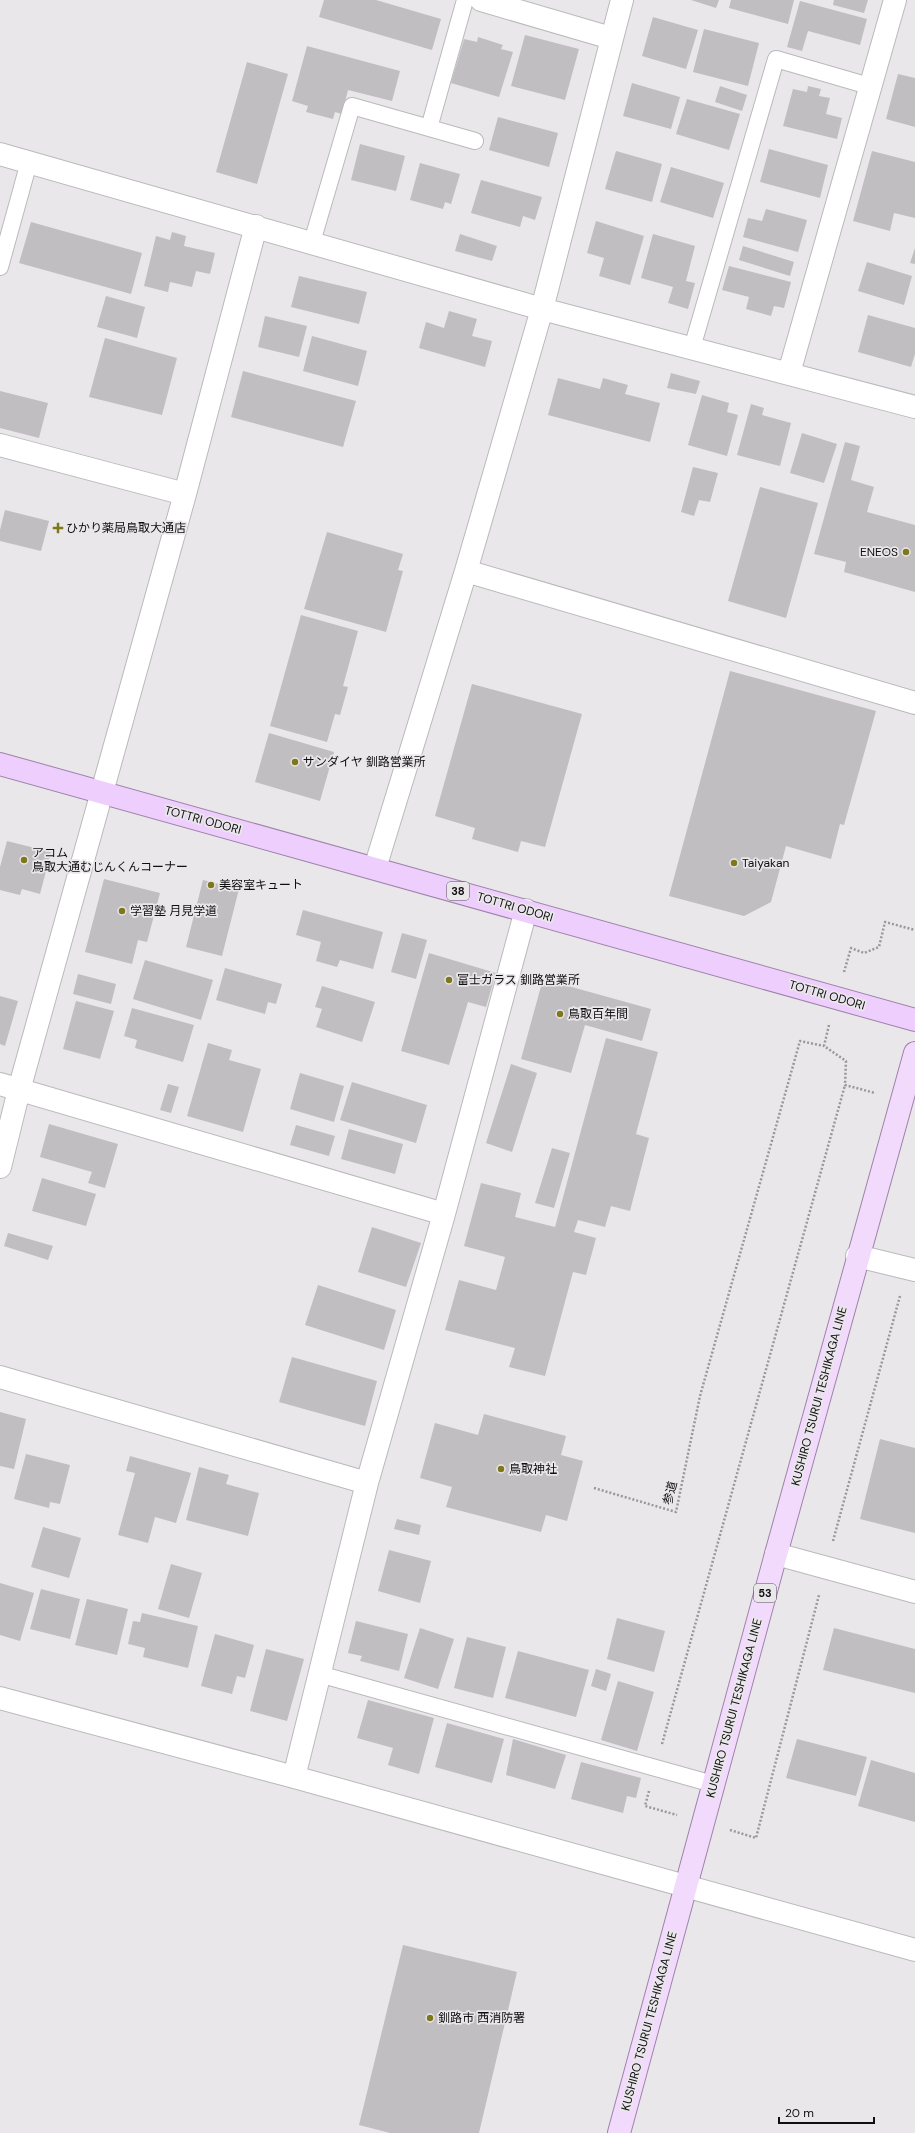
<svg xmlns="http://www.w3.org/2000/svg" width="915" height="2133" viewBox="0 0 915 2133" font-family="'DM Sans','Noto Sans JP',sans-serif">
<rect width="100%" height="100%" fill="#eae7eb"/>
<!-- building -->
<path fill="#c0bec1" d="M 324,0 L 376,0 L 441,19 L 432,50 L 319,17 Z
M 691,0 L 719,0 L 716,8 Z
M 731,0 L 794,0 L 788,24 L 729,8 Z
M 834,0 L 868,0 L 864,13 L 833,5 Z
M 800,1 L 867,19 L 860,45 L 808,31 L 802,51 L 787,47 Z
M 653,17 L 698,30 L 686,69 L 642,56 Z
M 704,29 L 759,43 L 748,86 L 693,72 Z
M 525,35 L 579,49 L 565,100 L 511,86 Z
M 478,37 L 503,45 L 501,49 L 513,52 L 499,97 L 451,83 L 464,39 L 477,42 Z
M 307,46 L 400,71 L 392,101 L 348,90 L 342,114 L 335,112 L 333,119 L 306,112 L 308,106 L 292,101 Z
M 247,62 L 288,74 L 257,184 L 216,172 Z
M 898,74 L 915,78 L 915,127 L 886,119 Z
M 632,83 L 680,97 L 671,129 L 623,116 Z
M 720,86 L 747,95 L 742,111 L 715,102 Z
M 808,86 L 821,89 L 819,96 L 830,98 L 826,114 L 842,118 L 837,139 L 783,126 L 793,89 L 807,92 Z
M 687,99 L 740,114 L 729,150 L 676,134 Z
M 498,117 L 558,133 L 549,167 L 489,150 Z
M 360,144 L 405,156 L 396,191 L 351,180 Z
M 769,149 L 828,165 L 820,198 L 760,182 Z
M 616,151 L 662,164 L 652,202 L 605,189 Z
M 872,151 L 915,162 L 915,218 L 894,213 L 890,231 L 853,221 Z
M 420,163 L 460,174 L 451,204 L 445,202 L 443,209 L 410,200 Z
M 671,167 L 724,183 L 713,218 L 660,202 Z
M 481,180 L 542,197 L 535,220 L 523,216 L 520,227 L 471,213 Z
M 766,209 L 807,220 L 798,252 L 743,237 L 748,218 L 762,221 Z
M 596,221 L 644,236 L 630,285 L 599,276 L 604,258 L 587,253 Z
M 31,222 L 142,253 L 131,294 L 19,263 Z
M 172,232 L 186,236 L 184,246 L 215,253 L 210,274 L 196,271 L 192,287 L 170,282 L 168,292 L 144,286 L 156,236 L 170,240 Z
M 460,234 L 497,246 L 492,261 L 455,251 Z
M 653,234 L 695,246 L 686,281 L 695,283 L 688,309 L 668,303 L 673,287 L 641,278 Z
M 743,246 L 794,262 L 790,276 L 739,260 Z
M 915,248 L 915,264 L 910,263 Z
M 867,262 L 912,276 L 904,305 L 858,291 Z
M 729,266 L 791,282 L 784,308 L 774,306 L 771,316 L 746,309 L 749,297 L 722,290 Z
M 299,276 L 367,292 L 359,324 L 291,307 Z
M 106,296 L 145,307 L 137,338 L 97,327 Z
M 449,311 L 477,319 L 472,336 L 492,341 L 485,367 L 419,348 L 426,322 L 444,328 Z
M 868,315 L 915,328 L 915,354 L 911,367 L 858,352 Z
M 265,316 L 307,326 L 299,357 L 258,347 Z
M 312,336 L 367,351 L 358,386 L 303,371 Z
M 105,338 L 177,358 L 162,415 L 89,397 Z
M 243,371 L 356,401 L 343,447 L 231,417 Z
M 671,373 L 700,381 L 696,394 L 667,388 Z
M 558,378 L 600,389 L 603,378 L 628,385 L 625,394 L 660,403 L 650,442 L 548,415 Z
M 0,391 L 48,403 L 39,438 L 0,428 Z
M 702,395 L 729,403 L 727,412 L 738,415 L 727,456 L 688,445 Z
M 751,404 L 764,408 L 762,415 L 791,423 L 780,466 L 737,455 Z
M 802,433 L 837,444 L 824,483 L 790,473 Z
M 845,442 L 860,446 L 851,480 L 874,487 L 867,512 L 915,525 L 915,592 L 844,572 L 846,562 L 814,554 Z
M 693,467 L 718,473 L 710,502 L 699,500 L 694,516 L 681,512 Z
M 760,487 L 818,503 L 786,618 L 728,601 Z
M 5,510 L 49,521 L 41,551 L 0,541 L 0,530 Z
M 327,532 L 403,554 L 398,570 L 403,571 L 386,632 L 304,609 Z
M 301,615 L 358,631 L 343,686 L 348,687 L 340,715 L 335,714 L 327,742 L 270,726 Z
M 730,671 L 876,711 L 844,825 L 840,824 L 831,859 L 786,846 L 771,902 L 744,916 L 669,896 Z
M 472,684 L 582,714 L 545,847 L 521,841 L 518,852 L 472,839 L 475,828 L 435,816 Z
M 269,733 L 334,752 L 320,801 L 255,782 Z
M 7,841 L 51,852 L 40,894 L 22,889 L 20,895 L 0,890 L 0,867 Z
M 104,879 L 160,893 L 147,942 L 138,940 L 132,964 L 85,952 Z
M 203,880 L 239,889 L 222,956 L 186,947 Z
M 303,910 L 383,932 L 373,969 L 340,960 L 337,967 L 316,961 L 321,942 L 296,935 Z
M 402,933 L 427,940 L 416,979 L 391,972 Z
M 429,953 L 496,973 L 486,1007 L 468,1002 L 449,1065 L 401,1051 Z
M 145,960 L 213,980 L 201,1020 L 133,999 Z
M 225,968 L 282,984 L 276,1004 L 268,1002 L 265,1014 L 216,1000 Z
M 78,974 L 116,984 L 111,1004 L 73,994 Z
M 543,979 L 651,1009 L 642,1041 L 585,1025 L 571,1073 L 521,1059 Z
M 322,986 L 375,1002 L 362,1042 L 316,1027 L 322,1009 L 315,1007 Z
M 0,996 L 18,1001 L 5,1046 L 0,1044 Z
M 76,1001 L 114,1011 L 100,1059 L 63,1049 Z
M 132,1008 L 194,1025 L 183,1062 L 135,1048 L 137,1040 L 124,1036 Z
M 606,1038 L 658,1052 L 636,1134 L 649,1138 L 630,1211 L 611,1206 L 605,1227 L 578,1220 L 574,1232 L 596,1238 L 586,1275 L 573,1272 L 545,1376 L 509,1367 L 515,1348 L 445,1330 L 459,1280 L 496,1290 L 505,1257 L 464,1246 L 481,1183 L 521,1193 L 515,1217 L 555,1227 Z
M 208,1043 L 232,1050 L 229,1060 L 261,1069 L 243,1132 L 187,1116 Z
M 511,1064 L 537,1073 L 512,1152 L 486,1143 Z
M 300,1073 L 344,1086 L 334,1122 L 290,1109 Z
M 352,1082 L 427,1105 L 416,1143 L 340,1120 Z
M 168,1084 L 179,1087 L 171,1113 L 160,1110 Z
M 49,1124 L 118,1144 L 105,1188 L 88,1183 L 92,1172 L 40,1157 Z
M 296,1125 L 335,1136 L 329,1156 L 290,1145 Z
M 349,1129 L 403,1144 L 395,1174 L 341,1159 Z
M 552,1148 L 570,1153 L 554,1208 L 535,1203 Z
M 42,1178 L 96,1194 L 86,1226 L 32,1211 Z
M 372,1227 L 421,1243 L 406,1287 L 358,1272 Z
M 8,1233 L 53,1246 L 48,1260 L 4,1246 Z
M 318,1285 L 396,1310 L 384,1350 L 305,1325 Z
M 292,1357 L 377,1381 L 365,1426 L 279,1402 Z
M 0,1412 L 26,1419 L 14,1469 L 0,1466 Z
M 484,1414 L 566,1436 L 561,1455 L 583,1461 L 567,1521 L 546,1515 L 541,1532 L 446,1507 L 452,1487 L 420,1478 L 435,1423 L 478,1435 Z
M 880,1439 L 915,1448 L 915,1533 L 860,1519 Z
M 26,1454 L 70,1465 L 60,1504 L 50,1502 L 49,1508 L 14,1499 Z
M 130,1456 L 191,1473 L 176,1523 L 155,1517 L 148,1543 L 118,1535 L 135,1473 L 126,1471 Z
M 199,1467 L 229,1475 L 226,1484 L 259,1493 L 248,1536 L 186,1520 Z
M 397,1519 L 421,1525 L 419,1535 L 394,1529 Z
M 43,1527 L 81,1538 L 69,1578 L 31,1567 Z
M 389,1550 L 431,1561 L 420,1603 L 378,1591 Z
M 171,1564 L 202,1573 L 189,1618 L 158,1609 Z
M 0,1583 L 34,1593 L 20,1641 L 0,1635 Z
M 41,1589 L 80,1599 L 70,1639 L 30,1629 Z
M 87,1599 L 128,1609 L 117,1655 L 75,1645 Z
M 142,1613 L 198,1626 L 188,1668 L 143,1657 L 145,1648 L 128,1644 L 133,1621 L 140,1622 Z
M 617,1618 L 665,1631 L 654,1672 L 607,1659 Z
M 356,1621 L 408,1634 L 399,1671 L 360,1661 L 362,1656 L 348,1653 Z
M 420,1628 L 454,1639 L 438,1689 L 404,1678 Z
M 834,1628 L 915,1649 L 915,1693 L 823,1670 Z
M 215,1634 L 254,1645 L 245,1678 L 237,1676 L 232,1694 L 201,1686 Z
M 467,1637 L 506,1647 L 493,1698 L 454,1688 Z
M 266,1649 L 304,1659 L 287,1721 L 250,1711 Z
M 518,1651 L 589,1670 L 576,1717 L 505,1698 Z
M 596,1669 L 611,1674 L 606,1691 L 591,1686 Z
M 618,1681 L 654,1692 L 637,1751 L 601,1740 Z
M 368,1700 L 434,1718 L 419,1774 L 388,1765 L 393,1748 L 357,1738 Z
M 447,1723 L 504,1739 L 492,1783 L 435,1767 Z
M 513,1739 L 566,1755 L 555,1789 L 506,1775 Z
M 797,1739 L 867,1757 L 856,1796 L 786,1778 Z
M 871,1760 L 915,1773 L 915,1822 L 858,1806 Z
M 581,1762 L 641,1778 L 636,1798 L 627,1796 L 623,1813 L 571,1799 Z
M 403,1945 L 517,1972 L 479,2133 L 390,2133 L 359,2125 Z"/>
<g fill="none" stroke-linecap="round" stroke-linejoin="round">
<!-- service casing -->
<g stroke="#bbb9bc" stroke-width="18">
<path id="service" d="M 429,128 L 465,0
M 312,242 L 352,106 L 475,141
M 0,267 L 29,162
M 692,348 L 776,59 L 869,86
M 319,1674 L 713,1784"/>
</g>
<!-- minor casing -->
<g stroke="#bbb9bc" stroke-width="24">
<path id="minor" d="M 481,0 L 611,38
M 0,154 L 542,309 L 915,407
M 789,373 L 895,0
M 0,445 L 185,494
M 466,571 L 915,703
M 375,868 L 466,571 L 542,309 L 622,0
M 0,1084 L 444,1214
M 0,1167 L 19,1090 L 185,494 L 256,226
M 857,1256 L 915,1270
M 0,1377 L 367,1483
M 776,1554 L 915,1592
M 0,1698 L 294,1777 L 915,1950
M 294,1777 L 367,1483 L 444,1214 L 526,910"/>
</g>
<!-- primary casing -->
<g stroke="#9e83a9" stroke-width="24">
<path id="primary" d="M 619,2133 L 776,1554 L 915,1053"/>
</g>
<!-- trunk casing -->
<g stroke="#9e83a9" stroke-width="24">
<path id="trunk" d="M 0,764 L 915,1020"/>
</g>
<!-- path -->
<path stroke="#99979a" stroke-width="2.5" stroke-dasharray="2 2" stroke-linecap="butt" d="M 844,972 L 851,948 L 864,953 L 879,947 L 885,922 L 915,930
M 829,1025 L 824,1046 L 846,1061 L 845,1085 L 875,1093
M 594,1488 L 676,1512 L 700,1396 L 800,1041 L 824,1046
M 833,1541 L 900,1296
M 662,1744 L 845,1085
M 649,1791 L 645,1806 L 677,1815
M 730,1830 L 756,1838 L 819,1595"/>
<!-- service -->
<use href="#service" stroke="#fff" stroke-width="16"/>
<!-- minor -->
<use href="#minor" stroke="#fff" stroke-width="22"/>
<!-- primary -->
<use href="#primary" stroke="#f2dafd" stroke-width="22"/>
<!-- trunk -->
<use href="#trunk" stroke="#eecefc" stroke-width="22"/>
</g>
<!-- markers -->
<g fill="#7e781d" stroke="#eae7eb" stroke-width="1.5">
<path d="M56 522h4v4h4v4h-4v4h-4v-4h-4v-4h4z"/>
<circle cx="906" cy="552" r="4"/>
<circle cx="295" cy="762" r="4"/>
<circle cx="24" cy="860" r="4"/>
<circle cx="734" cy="863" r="4"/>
<circle cx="211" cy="885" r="4"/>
<circle cx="122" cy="911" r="4"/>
<circle cx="449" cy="980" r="4"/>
<circle cx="560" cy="1014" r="4"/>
<circle cx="501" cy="1469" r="4"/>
<circle cx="430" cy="2018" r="4"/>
</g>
<g text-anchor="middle" stroke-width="3.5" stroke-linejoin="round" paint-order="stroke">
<!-- shield labels -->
<g fill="#eae7eb" stroke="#515052" stroke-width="1">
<rect x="447" y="882" width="22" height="18" rx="3"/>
<rect x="754" y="1584" width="22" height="18" rx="3"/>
</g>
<g font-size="11" font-weight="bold" fill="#100f10">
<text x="458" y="895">38</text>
<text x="765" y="1597">53</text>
</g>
<!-- poi labels -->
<g font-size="12" fill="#100f10" stroke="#eae7eb" text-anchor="start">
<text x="66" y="532">ひかり薬局鳥取大通店</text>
<text x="898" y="556" text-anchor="end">ENEOS</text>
<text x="303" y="766">サンダイヤ 釧路営業所</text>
<text x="32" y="857">アコム<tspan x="32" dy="14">鳥取大通むじんくんコーナー</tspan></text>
<text x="742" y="867">Taiyakan</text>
<text x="219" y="889">美容室キュート</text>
<text x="130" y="915">学習塾 月見学道</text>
<text x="457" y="984">富士ガラス 釧路営業所</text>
<text x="568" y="1018">鳥取百年間</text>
<text x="509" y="1473">鳥取神社</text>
<text x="438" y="2022">釧路市 西消防署</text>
</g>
<!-- street labels -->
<g font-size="12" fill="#100f10" stroke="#eae7eb">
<text transform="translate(203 820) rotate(15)" y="4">TOTTRI ODORI</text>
<text transform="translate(515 907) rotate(16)" y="4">TOTTRI ODORI</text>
<text transform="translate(827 995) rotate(16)" y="4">TOTTRI ODORI</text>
<text transform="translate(819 1396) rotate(-75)" y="4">KUSHIRO TSURUI TESHIKAGA LINE</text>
<text transform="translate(670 1493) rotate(-76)" y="4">参道</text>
<text transform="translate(734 1708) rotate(-75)" y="4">KUSHIRO TSURUI TESHIKAGA LINE</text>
<text transform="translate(649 2021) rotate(-75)" y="4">KUSHIRO TSURUI TESHIKAGA LINE</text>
</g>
</g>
<!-- scale -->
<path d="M779 2117v6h95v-6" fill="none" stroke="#100f10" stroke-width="2"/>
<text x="785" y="2117" font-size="12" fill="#100f10" stroke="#eae7eb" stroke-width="3" paint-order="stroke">20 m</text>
</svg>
